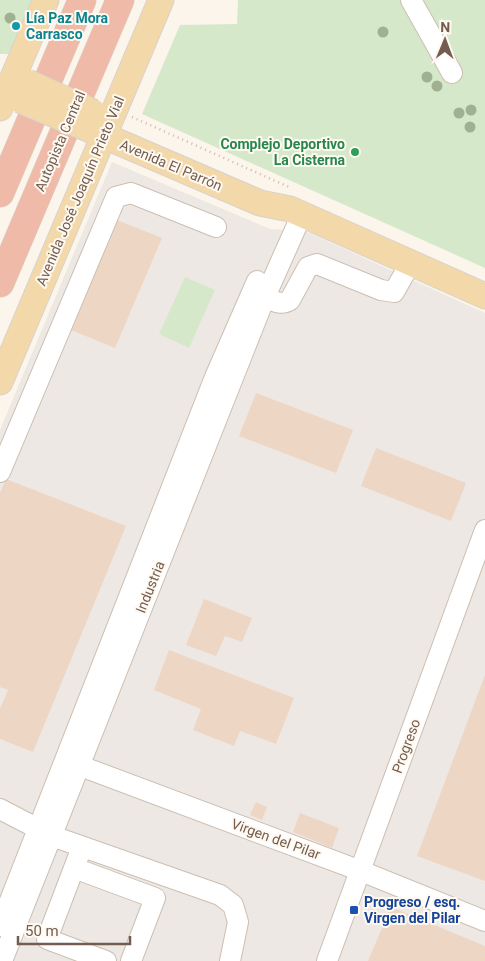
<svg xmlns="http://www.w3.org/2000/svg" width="485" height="961" viewBox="0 0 485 961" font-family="Roboto,sans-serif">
<rect width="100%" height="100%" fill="#fbf5eb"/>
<!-- industrial -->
<path fill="#ede8e3" d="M 112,162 L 270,229 L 305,231 L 485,313 L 485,961 L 0,961 L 0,430 Z"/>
<!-- green -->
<path fill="#d6e8ca" d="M 0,0 L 38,0 L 15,54 L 0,54 Z
M 238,0 L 485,0 L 485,268 L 142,114 L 180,25 L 237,24 Z
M 185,277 L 215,290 L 189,348 L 159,334 Z"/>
<!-- building -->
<path fill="#eed6c5" d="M 112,218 L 162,238 L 115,348 L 66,328 Z
M 256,393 L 353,430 L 336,473 L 239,436 Z
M 376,448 L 466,483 L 451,521 L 361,486 Z
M 6,479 L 126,526 L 33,752 L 0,739 L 0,709 L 8,690 L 0,687 L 0,493 Z
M 204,599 L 252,618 L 242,642 L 225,636 L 216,656 L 186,645 Z
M 169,650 L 294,698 L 276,744 L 240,731 L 234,746 L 193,730 L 201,709 L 154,690 Z
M 485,675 L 485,881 L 417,856 Z
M 256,802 L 267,807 L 262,820 L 250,815 Z
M 300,813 L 339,828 L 332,848 L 293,832 Z
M 391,907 L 485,946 L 485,961 L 368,961 Z"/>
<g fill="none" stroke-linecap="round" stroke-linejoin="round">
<!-- minor casing -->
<g stroke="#cdbeb1" stroke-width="22">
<path id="minor" d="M 411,0 L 452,73
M 265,297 C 274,301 281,306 290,300 L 308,267 L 317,264 L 381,290 L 394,292 L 411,262
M 0,472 L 116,197 L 131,193 L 216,227
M 67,761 L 361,871 L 485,921
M 0,809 L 52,836 L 220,895 L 233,905 L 238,922 L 230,961
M 82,847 L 47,939 L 106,961
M 74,868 L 155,898 L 131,961
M 0,926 L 215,377 L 257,281
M 2,961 L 265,297 L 302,214
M 327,961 L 485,530"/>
</g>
<!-- major casing -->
<g stroke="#d8d2ce" stroke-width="27">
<path id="major" d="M 0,108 L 46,0
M 86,128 L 260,203 L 290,209 L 485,296
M 0,382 L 161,0"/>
</g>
<!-- highway casing -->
<g stroke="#d8d2ce" stroke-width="29">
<path id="highway" d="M 0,193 L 82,0
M 0,283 L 120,0"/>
</g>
<!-- path -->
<path stroke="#d4b9a8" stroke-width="2.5" stroke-dasharray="1 4" stroke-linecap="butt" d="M 132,117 L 289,187"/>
<!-- minor -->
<use href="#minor" stroke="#fff" stroke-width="20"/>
<!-- major -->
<use href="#major" stroke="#f3d9aa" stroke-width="25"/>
<!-- highway -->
<use href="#highway" stroke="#efbba8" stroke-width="28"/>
<!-- major-bridge casing -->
<g stroke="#d8d2ce" stroke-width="27" stroke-linecap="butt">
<path id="major-bridge" d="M 27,82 L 93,112
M 20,100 L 86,128"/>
</g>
<!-- major-bridge -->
<use href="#major-bridge" stroke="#f3d9aa" stroke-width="25"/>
</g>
<!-- trees -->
<g fill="#a0b192">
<circle cx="10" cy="18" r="5.5"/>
<circle cx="383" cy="32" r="5.5"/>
<circle cx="427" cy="77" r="5.5"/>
<circle cx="437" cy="86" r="5.5"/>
<circle cx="471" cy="110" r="5.5"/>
<circle cx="459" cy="113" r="5.5"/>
<circle cx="470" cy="127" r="5.5"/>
</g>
<!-- markers -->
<circle fill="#0f9aa8" stroke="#fef9f1" stroke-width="2" cx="16" cy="26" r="5"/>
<circle fill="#2e9e5b" stroke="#fef9f1" stroke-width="2" cx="355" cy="152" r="5"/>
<rect fill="#1a4fb4" stroke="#fef9f1" stroke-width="2" x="349" y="905" width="10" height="10" rx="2.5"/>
<g text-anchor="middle" stroke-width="4" stroke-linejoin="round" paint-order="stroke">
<!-- culture labels -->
<g font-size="14" font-weight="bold" fill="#0d838f" stroke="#fef9f1" text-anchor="start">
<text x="26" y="23">Lía Paz Mora<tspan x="26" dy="16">Carrasco</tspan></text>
</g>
<!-- street labels -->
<g font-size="14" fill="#745d50" stroke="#fef9f1">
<text transform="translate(60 141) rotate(-67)" y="5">Autopista Central</text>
<text transform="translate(171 165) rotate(23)" y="5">Avenida El Parrón</text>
<text transform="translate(80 191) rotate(-67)" y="5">Avenida José Joaquín Prieto Vial</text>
<text transform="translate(150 587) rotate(-68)" y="5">Industria</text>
<text transform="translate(406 746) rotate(-70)" y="5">Progreso</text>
<text transform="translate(276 839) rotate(20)" y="5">Virgen del Pilar</text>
</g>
<!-- leisure labels -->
<g font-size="14" font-weight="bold" fill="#27864d" stroke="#fef9f1" text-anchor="end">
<text x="345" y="149">Complejo Deportivo<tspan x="345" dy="16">La Cisterna</tspan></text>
</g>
<!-- transit labels -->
<g font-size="14" font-weight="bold" fill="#164399" stroke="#fef9f1" text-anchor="start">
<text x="364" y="907">Progreso / esq.<tspan x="364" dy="16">Virgen del Pilar</tspan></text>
</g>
</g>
<!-- north arrow -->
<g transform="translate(445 40) rotate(1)" stroke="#fef9f1" stroke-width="4" paint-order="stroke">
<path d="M0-4L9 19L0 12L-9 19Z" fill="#745d50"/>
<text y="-8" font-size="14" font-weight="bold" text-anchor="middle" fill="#745d50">N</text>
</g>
<!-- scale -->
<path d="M18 936v8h112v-8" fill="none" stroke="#745d50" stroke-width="2.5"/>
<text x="25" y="936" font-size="15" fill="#745d50" stroke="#fef9f1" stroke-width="4" paint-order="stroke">50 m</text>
</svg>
